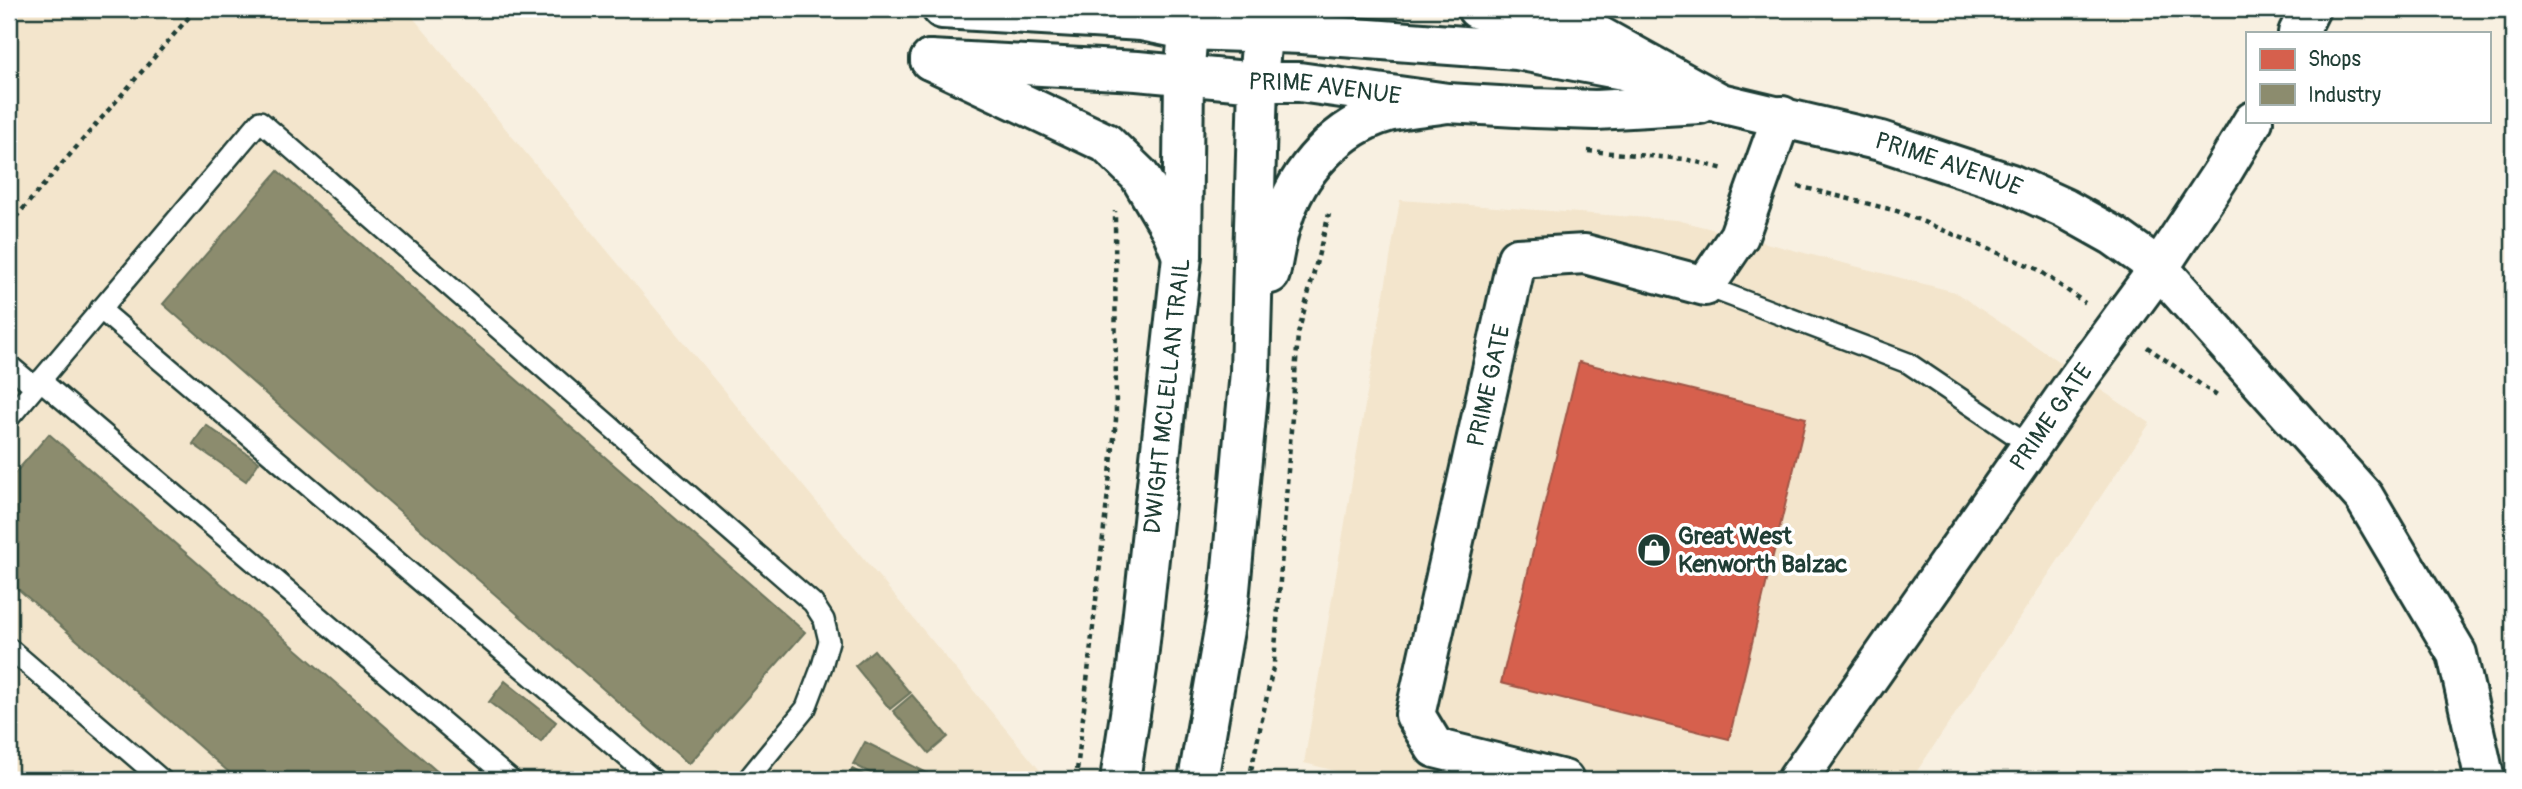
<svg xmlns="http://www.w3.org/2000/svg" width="2522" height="789" viewBox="0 0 2522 789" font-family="Pangolin,sans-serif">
<rect width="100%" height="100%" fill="#f8f0e1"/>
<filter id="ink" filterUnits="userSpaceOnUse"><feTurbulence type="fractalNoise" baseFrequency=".0143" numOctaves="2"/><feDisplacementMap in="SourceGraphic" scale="14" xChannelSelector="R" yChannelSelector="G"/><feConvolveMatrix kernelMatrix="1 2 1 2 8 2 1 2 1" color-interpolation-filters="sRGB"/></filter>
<g filter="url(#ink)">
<!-- built -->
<path fill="#f3e5cc" d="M 9,9 L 406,9 L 1048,780 L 9,780 Z
M 1400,200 L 1677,220 L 1955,292 L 2150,423 L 1911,780 L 1372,780 L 1304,763 Z"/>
<!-- shops -->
<path fill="#d6604d" stroke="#9f5646" stroke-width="2" d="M 1579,362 L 1806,418 L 1729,739 L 1501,683 Z"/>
<!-- industry -->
<path fill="#8c8c6e" stroke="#6b745d" stroke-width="2" d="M 278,171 L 805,632 L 689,764 L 163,304 Z
M 206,425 L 259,462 L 246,481 L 193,444 Z
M 49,434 L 447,780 L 238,780 L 9,581 L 9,480 Z
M 874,650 L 910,693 L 890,709 L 855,666 Z
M 505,681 L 556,722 L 541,742 L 489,702 Z
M 912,695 L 948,737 L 929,753 L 893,711 Z
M 865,742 L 927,773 L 923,780 L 884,780 L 853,764 Z
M 852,769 L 873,780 L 847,780 Z"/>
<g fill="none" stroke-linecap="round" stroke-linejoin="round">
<!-- service casing -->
<g stroke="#1f3d34" stroke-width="24">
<path id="service" d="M 1705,286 L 1908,363 L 2031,446
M 100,309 L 654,780
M 9,365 L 35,387
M 40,380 L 511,780
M 9,418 L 260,121 L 813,603 L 824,620 L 829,641 L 822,666 L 806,708 L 747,780
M 9,648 L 162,780"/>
</g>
<!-- minor casing -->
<g stroke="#1f3d34" stroke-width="44">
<g id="minor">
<path id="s1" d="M 942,9 L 1142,21 L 1187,30 L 1302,34 L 1517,50 L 1623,70 L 1720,103 L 1881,141 L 2011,184 L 2064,208 L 2114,236 L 2159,268 L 2364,497 L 2457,654 L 2485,780"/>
<path d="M 2298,33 L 2310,9"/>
<path id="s2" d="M 930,60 L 1137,71 L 1258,82 L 1299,82 L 1448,103 L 1534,108 L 1596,110 L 1700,104"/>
<path id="s3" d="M 1564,780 L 1435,748 L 1415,715 L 1517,258 L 1585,254 L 1705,286 L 1739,236 L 1782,116"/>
<path id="s4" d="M 1797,780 L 2079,377 L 2159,268 L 2223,171 L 2253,121"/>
</g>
</g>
<!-- secondary casing -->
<g stroke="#1f3d34" stroke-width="44">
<g id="secondary">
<path d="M 1477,9 L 1597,35 L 1720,103"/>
<path d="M 930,60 L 1106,143 L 1139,175 L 1172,231 L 1180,251"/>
<path d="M 1270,274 C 1274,256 1276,238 1282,221 C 1297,171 1338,126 1388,112 C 1407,107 1428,106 1448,103"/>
<path id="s5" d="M 1120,780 L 1137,668 L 1182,256 L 1184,77 L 1190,9"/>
<path d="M 1198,780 L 1229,601 L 1250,372 L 1258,82 L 1264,9"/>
</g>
</g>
<!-- path -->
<path stroke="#1f3d34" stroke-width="4.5" stroke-dasharray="5 5" stroke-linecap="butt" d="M 1588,151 L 1685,159 L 1724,169
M 1798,186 L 1897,211 L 2037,269 L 2085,303
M 9,225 L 196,9
M 2147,347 L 2220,398
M 1076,780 L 1116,420 L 1115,211
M 1249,780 L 1274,663 L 1298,334 L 1329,214"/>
<!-- service -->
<use href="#service" stroke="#fff" stroke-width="19"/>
<!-- minor -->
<use href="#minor" stroke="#fff" stroke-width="38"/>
<!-- secondary -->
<use href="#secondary" stroke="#fff" stroke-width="38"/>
</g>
</g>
<!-- icons -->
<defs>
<g id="shop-disc" transform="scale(1.75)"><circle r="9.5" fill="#1f3d34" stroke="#fff"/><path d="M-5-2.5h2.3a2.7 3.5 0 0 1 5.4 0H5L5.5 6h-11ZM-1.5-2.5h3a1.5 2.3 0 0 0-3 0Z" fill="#fff"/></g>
</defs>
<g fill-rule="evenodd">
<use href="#shop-disc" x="1654" y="550"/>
</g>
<g text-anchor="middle" stroke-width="7" stroke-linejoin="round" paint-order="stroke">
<!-- street labels -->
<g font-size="24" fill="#1f3d34" stroke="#fff">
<text dy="8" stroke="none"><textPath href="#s2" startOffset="396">PRIME AVENUE</textPath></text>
<text dy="8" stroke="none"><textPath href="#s1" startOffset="1024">PRIME AVENUE</textPath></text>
<text dy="8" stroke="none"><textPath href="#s3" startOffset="509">PRIME GATE</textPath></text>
<text dy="8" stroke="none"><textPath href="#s5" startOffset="387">DWIGHT MCLELLAN TRAIL</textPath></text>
<text dy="8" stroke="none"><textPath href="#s4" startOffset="443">PRIME GATE</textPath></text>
</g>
<!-- poi labels -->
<g font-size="24" font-weight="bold" fill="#1f3d34" stroke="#fff" text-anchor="start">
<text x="1678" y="544">Great West<tspan x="1678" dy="28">Kenworth Balzac</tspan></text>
</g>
</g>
<!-- margin -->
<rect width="2522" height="789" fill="none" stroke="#fff" stroke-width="35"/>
<rect x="18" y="18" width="2487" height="754" fill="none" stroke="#1f3d34" stroke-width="2.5" filter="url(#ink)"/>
<!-- legend -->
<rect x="2246" y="32" width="245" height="91" fill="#ffffff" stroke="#a5b1ae" stroke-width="2"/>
<rect x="2260" y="49" width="35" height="21" fill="#d6604d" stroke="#a5b1ae" stroke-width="2"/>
<text x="2308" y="66" font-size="21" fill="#1f3d34">Shops</text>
<rect x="2260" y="84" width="35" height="21" fill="#8c8c6e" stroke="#a5b1ae" stroke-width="2"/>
<text x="2308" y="102" font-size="21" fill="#1f3d34">Industry</text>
</svg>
